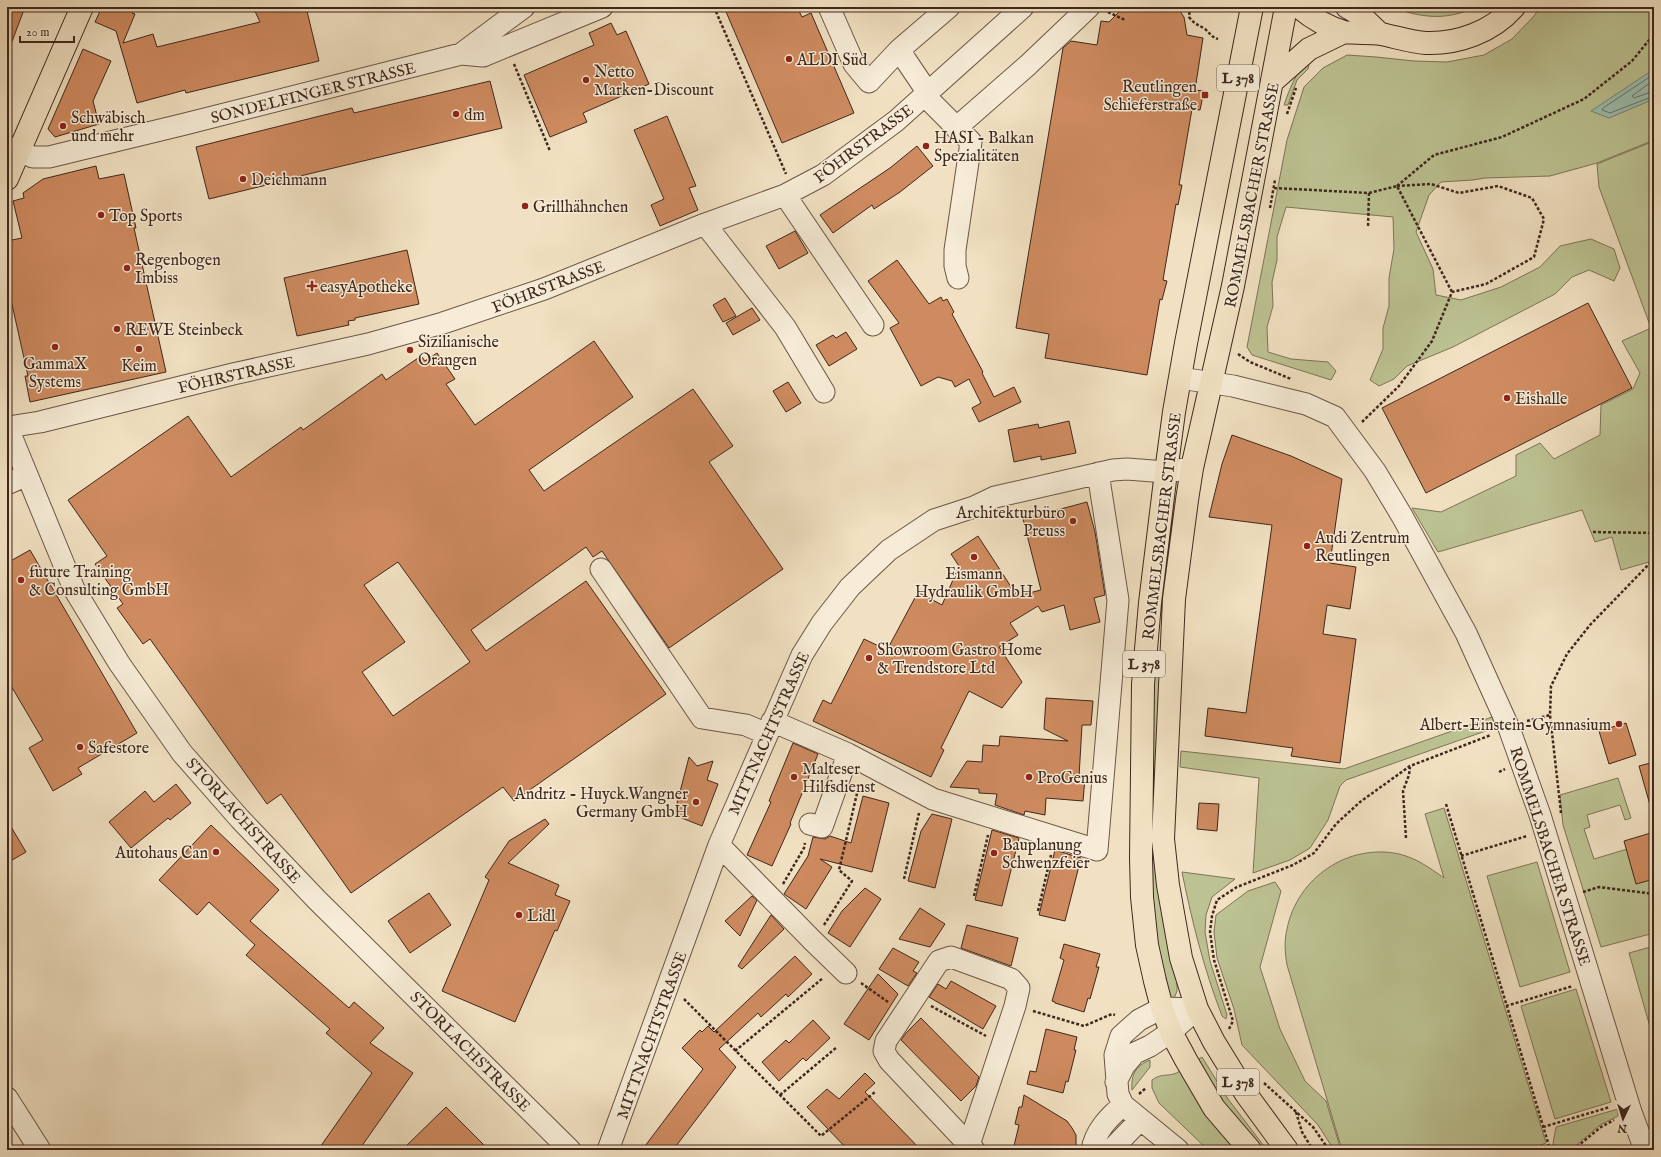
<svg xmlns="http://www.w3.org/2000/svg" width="1661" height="1157" viewBox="0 0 1661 1157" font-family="'IM FELL English',serif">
<rect width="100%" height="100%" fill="#f1e1c2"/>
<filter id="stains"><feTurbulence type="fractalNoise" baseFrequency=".005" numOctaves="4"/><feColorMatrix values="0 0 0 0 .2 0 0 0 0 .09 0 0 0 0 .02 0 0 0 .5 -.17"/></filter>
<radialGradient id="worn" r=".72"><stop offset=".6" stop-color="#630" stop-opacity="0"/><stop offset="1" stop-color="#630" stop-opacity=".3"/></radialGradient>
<!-- green -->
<path fill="#bcc292" stroke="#7e7458" d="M 1391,7 L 1476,7 C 1446,21 1422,18 1391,7 Z
M 1540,7 L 1654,7 L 1654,140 L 1597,163 L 1550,176 L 1485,178 L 1473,180 L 1441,182 L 1429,195 L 1416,232 L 1433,269 L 1436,295 L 1461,300 L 1501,287 L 1540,267 L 1560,246 L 1591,239 L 1614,249 L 1620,268 L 1614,281 L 1589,270 L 1572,277 L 1555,294 L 1453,347 L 1407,366 L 1394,379 L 1379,386 L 1370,380 L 1383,349 L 1383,328 L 1389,306 L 1389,278 L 1394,249 L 1393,217 L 1286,207 L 1277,237 L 1277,260 L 1272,282 L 1273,306 L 1267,327 L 1268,352 L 1291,359 L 1328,362 L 1336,371 L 1331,380 L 1252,355 L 1247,347 L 1287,140 L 1304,87 L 1323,68 L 1347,55 L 1376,57 L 1414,61 L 1447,62 L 1484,55 L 1512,39 L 1534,16 Z
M 1307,62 L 1309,65 L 1308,69 L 1297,80 L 1288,105 L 1284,105 C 1290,88 1295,74 1307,62 Z
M 1654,141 L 1654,556 L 1649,562 L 1621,570 L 1612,537 L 1595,542 L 1582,510 L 1438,552 L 1412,508 L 1441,512 L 1516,476 L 1516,455 L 1540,443 L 1554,459 L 1600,435 L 1601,405 L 1633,389 L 1640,373 L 1622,341 L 1651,328 L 1599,187 L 1597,164 Z
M 1157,657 L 1161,658 L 1162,661 L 1153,808 L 1154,843 L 1164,925 L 1177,982 L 1177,991 L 1173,1001 L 1170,1000 L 1153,925 L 1150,720 L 1155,658 Z
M 1492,717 L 1497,727 L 1346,780 L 1340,786 L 1328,820 L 1310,848 L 1290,860 L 1253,873 L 1259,778 L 1180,767 L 1181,751 L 1344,769 Z
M 1618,778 L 1631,818 L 1625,820 L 1620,805 L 1587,815 L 1590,827 L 1584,829 L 1594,859 L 1654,841 L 1654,933 L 1601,947 L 1563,825 L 1560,795 Z
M 1444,808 L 1546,1143 L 1527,1150 L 1342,1150 L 1287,965 C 1285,953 1284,941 1287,929 C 1297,878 1348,843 1399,854 C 1416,858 1430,868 1444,878 L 1425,814 Z
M 1537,862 L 1570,972 L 1520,987 L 1487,876 Z
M 1182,872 L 1235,879 L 1212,897 L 1206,915 L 1205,932 L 1210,961 L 1227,1015 L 1226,1019 L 1222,1016 C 1204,969 1192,922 1182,872 Z
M 1275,882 L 1281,891 L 1260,967 L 1280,1029 L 1305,1081 L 1326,1101 L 1341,1150 L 1334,1150 L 1318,1125 L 1242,1045 L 1234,1009 L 1217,958 L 1214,932 L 1216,915 L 1248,891 Z
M 1654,946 L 1654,1041 L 1629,953 Z
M 1576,989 L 1611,1102 L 1555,1119 L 1521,1006 Z
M 1202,1057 L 1228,1099 L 1267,1150 L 1258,1150 L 1222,1103 L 1196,1061 Z
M 1150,1060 L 1150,1067 L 1132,1090 C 1131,1075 1135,1066 1150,1060 Z
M 1180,1071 L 1199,1100 L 1234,1150 L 1208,1150 L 1159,1103 L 1152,1088 L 1152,1080 C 1162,1072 1170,1078 1180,1071 Z
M 1618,1109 L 1618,1116 L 1600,1125 L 1571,1150 L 1550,1150 L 1552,1149 L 1556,1127 Z"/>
<!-- water -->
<path fill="#9bbeaf" stroke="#768275" d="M 1654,69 L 1654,99 L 1609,118 L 1591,111 Z"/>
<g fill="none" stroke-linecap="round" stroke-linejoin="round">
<!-- shore -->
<path stroke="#6d7266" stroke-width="1" d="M 1654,74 L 1603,108 L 1602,110 L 1610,113 L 1654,96
M 1654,80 L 1632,96 L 1634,98 L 1654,91"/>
</g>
<!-- building -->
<path fill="#cf8b60" stroke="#3f271d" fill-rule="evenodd" d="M 7,7 L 25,7 L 8,52 L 7,52 Z
M 102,7 L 134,7 L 132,13 L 135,14 L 123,43 L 153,34 L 157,47 L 260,22 L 253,7 L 306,7 L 319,61 L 186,93 L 185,90 L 137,103 L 116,31 L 95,22 Z
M 724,7 L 797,7 L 802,17 L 811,13 L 854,113 L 782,143 Z
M 1124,7 L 1177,7 L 1184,17 L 1187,35 L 1203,38 L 1195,90 L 1204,91 L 1200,110 L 1192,109 L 1179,185 L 1182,185 L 1178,205 L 1176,204 L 1163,280 L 1167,281 L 1162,300 L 1160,299 L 1147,375 L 1045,358 L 1049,334 L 1016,328 L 1063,48 L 1071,41 L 1097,45 L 1101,21 L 1109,22 Z
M 611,23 L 617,35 L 626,31 L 649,84 L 583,113 L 587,122 L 550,137 L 524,75 L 594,45 L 589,33 Z
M 83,49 L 111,61 L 93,101 L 99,124 L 55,137 L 48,129 Z
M 490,81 L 502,128 L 279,181 L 279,182 L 209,199 L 196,147 L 352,108 L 354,113 Z
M 667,116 L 696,186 L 689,188 L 698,210 L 660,226 L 651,205 L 664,199 L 634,130 Z
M 917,146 L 933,166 L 900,192 L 874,209 L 872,205 L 833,233 L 820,215 L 890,168 Z
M 96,166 L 99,179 L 124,174 L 136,228 L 134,228 L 166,372 L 30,402 L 25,376 L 28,376 L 7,282 L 7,241 L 22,238 L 13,201 L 24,198 L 23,193 L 43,179 Z
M 795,231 L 808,253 L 779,269 L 766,246 Z
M 407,250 L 419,304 L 355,318 L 355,320 L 348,321 L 349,325 L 297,336 L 284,278 Z
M 897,260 L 929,304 L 941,297 L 943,301 L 947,299 L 954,312 L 952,314 L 983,372 L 982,373 L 994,397 L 1014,387 L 1021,402 L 979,422 L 972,408 L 981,403 L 969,379 L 955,387 L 952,381 L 938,377 L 921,386 L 890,328 L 899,323 L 868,281 Z
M 725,298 L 736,316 L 723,322 L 713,305 Z
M 1588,303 L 1632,388 L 1426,493 L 1382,408 Z
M 752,308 L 760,320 L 733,335 L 726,323 Z
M 846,332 L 857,349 L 829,366 L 816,345 L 833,335 L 836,338 Z
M 594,341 L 633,397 L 529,470 L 544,491 L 693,389 L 733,446 L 709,462 L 783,569 L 669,648 L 602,551 L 593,557 L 586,547 L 471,630 L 486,651 L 586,581 L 666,694 L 514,801 L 503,787 L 351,893 L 281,794 L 267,804 L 150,639 L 143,644 L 117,608 L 123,604 L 95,564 L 107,556 L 68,500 L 188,416 L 231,477 L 301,427 L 303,430 L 382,374 L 386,380 L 421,356 L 425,361 L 437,353 L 455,379 L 446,384 L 475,425 ZM 398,562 L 470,662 L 393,716 L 362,672 L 405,642 L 364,585 Z
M 788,382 L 801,403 L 786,412 L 773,391 Z
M 1069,421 L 1076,453 L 1041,460 L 1041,456 L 1014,462 L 1008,430 L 1038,424 L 1039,428 Z
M 1232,435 L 1291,456 L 1342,479 L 1330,563 L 1356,567 L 1350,609 L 1327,605 L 1323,634 L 1356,639 L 1340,763 L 1291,756 L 1293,748 L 1205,736 L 1208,708 L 1246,713 L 1272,525 L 1209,517 L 1222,464 Z
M 1087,502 L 1095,532 L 1105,595 L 1094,598 L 1100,622 L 1070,630 L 1064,605 L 1042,612 L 1038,606 L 1010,623 L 1018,635 L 999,647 L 1022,682 L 1002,708 L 969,691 L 941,748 L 944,750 L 931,777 L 813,721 L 823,700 L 831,704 L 864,639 L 887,650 L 918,592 L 942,605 L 959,566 L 951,554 L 978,536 L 1017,596 L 1041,590 L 1023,519 Z
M 30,550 L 137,733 L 78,768 L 82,774 L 53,791 L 29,748 L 43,740 L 7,679 L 7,563 Z
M 1046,698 L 1093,701 L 1091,725 L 1082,725 L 1079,777 L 1085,778 L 1083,801 L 1046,798 L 1045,815 L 1025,811 L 1024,815 L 995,805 L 997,794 L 979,793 L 979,789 L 950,787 L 967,761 L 982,762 L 983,745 L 999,746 L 1000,736 L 1068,741 L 1044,729 Z
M 1626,723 L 1636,755 L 1609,764 L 1599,731 Z
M 793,743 L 818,754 L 790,823 L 791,824 L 772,866 L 747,855 L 771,802 L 769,801 Z
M 689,757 L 697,766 L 713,761 L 707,780 L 718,784 L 702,826 L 674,815 Z
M 1654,762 L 1654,804 L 1650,805 L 1639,766 Z
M 176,784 L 191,803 L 170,820 L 168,818 L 131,848 L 109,822 L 145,791 L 154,802 Z
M 863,796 L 889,803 L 872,872 L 820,859 L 832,867 L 806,909 L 784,894 L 808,856 L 813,837 L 825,839 L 830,836 L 851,843 Z
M 1199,803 L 1219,804 L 1217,831 L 1197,829 Z
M 932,814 L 952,819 L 935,888 L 908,881 L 921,831 Z
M 545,819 L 549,824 L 508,863 L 559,885 L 555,895 L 570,901 L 557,931 L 555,930 L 515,1022 L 442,991 L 489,880 L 485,877 L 509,841 Z
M 7,820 L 26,852 L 7,863 Z
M 211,825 L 279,890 L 250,921 L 349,1008 L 354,1002 L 384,1028 L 370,1043 L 413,1073 L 359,1150 L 318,1150 L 372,1073 L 326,1033 L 330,1029 L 246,955 L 255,945 L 209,902 L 197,915 L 159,880 Z
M 992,830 L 1019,838 L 1002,906 L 975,900 Z
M 1654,832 L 1654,879 L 1636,884 L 1624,841 Z
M 1055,850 L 1081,858 L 1065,921 L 1039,915 Z
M 865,888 L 881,899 L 850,947 L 828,933 L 842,911 Z
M 429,893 L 451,925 L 410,953 L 388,921 Z
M 752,896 L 757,900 L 740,936 L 725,921 Z
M 920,908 L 945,924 L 930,947 L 899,939 Z
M 771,915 L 784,929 L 742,969 L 738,966 Z
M 967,925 L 1018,938 L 1011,966 L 961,948 Z
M 1064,944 L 1100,954 L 1096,967 L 1099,967 L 1090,999 L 1088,998 L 1084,1012 L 1055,1003 L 1055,1002 L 1052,1001 L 1064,960 L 1060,958 Z
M 893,948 L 919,962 L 913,971 L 917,973 L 908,986 L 879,969 Z
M 795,956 L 812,974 L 788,997 L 786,994 L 761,1017 L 758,1013 L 719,1049 L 736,1067 L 673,1150 L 642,1150 L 703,1069 L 682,1048 L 700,1030 L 702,1032 L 708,1026 L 714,1032 Z
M 878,974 L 898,994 L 869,1040 L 844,1024 Z
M 951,981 L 996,1006 L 983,1029 L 929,997 L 938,984 L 946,989 Z
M 921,1018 L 979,1077 L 976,1086 L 961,1101 L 901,1040 L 906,1033 Z
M 813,1020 L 830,1038 L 806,1061 L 803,1058 L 779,1081 L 762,1062 L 786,1040 L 789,1043 Z
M 1046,1029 L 1077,1037 L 1074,1050 L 1076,1050 L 1068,1082 L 1066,1081 L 1063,1093 L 1027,1084 L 1030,1071 L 1036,1072 Z
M 865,1073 L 875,1083 L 865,1092 L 921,1150 L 848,1150 L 807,1107 L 827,1089 L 839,1099 Z
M 1024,1095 L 1067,1121 L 1072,1128 L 1076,1135 L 1076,1150 L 1013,1150 L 1019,1125 L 1015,1124 L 1019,1107 L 1022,1107 Z
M 446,1107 L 489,1150 L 402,1150 Z"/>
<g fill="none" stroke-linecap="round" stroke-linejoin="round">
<!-- minor casing -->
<g stroke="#6c5646" stroke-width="23">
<path id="minor" d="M 829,7 L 854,64 L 869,82 L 899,50 L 949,7
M 899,50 L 928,93
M 461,54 L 524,7
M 924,95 L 971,142 L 955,250 L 955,266 L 958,278
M 956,128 L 1028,65 L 1089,7
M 7,147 L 33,157 L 49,157 L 185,124 L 461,54 L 483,56 L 602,7
M 785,195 L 873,325
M 705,224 L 785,327 L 824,392
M 1180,378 L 1233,386 L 1306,404 L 1335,417 L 1375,471 L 1402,516 L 1466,633 L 1509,728 L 1540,815 L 1631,1112 L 1645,1150
M 7,426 L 74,589 L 119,663 L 182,753 L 240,819 L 317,900 L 570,1150
M 8,427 L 40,422 L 233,374 L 368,344 L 443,323 L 544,289 L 705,224 L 785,195 L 823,175 L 896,121 L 1023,7
M 7,484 L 27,475
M 601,569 L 702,718 L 746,725 L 767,734
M 772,721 L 848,754 L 933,799 L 1097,850 L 1118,600 L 1098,473
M 810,824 L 822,827 L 848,754
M 719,845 L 813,941 L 846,973
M 1116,1082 L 1124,1066 L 1135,1053 L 1150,1046 L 1171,1032 L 1197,1009
M 7,1098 L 40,1150
M 969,1145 L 1015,1006 L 1019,988 L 1011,979 L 951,957 L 939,961 L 886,1041 L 884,1051 L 889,1060 L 969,1145 L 974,1150
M 608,1150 L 719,845 L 802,655 L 822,623 L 850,587 L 889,550 L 934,520 L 974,507 L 995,497 L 1113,470 L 1127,469 L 1166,472 L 1192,468
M 1092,1150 C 1095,1131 1109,1117 1123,1105
M 1111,1150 L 1140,1120
M 1178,1150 L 1123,1105 L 1118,1094 L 1115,1055 L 1121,1036 L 1139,1020 L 1162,1008 L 1197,1009"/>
</g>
<!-- major casing -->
<g stroke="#3f271d" stroke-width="24">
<path id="major" d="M 1286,7 L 1233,286 L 1192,468 L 1187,500 L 1174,599 L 1163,839 L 1168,885 L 1181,958 L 1197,1009 L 1214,1042 L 1246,1094 L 1287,1150
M 1299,7 C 1312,18 1327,27 1344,32 C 1356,34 1369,32 1381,34 C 1396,37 1411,42 1426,43 C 1458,44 1492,32 1514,7
M 1347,7 L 1359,14 L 1380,34
M 1273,81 L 1309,49 L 1344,32
M 7,179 L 82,7
M 1250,1150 L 1214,1108 L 1186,1060 L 1171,1032 L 1162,1008 L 1155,981 L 1147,945 L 1142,897 L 1141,858 L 1143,684 L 1150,603 L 1166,472 L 1174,412 L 1186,343 L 1252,7"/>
</g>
<!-- path -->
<path stroke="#3f271d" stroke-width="2.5" stroke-dasharray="3 2" stroke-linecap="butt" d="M 714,7 L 786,174
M 1190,7 L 1189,17 C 1194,24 1199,25 1205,29 C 1210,33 1211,37 1218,39
M 1108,12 L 1125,20
M 514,64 L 550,151
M 1287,114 L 1296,88
M 1397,186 L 1434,155 L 1502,137 L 1584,99 L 1632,61 L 1654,34
M 1274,188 L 1369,193 L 1368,227
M 1369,193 L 1397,186 L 1452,292
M 1270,208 L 1275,180
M 1238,354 L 1250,362 L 1291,379
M 1362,422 L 1399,386 L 1432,341 L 1452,292 L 1486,284 L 1534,257 L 1544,219 L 1532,198 L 1498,186 L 1459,193 L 1431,184 L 1397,186
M 1593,532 L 1654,533
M 1527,721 L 1550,715
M 1499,772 L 1505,769
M 1446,804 L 1549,1146 L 1539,1150
M 1561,813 L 1550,715 L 1551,686 L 1567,654 L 1590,625 L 1654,559
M 1406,838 L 1403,791 L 1409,775 L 1410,767
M 1461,856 L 1527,836
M 904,879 L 919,813
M 783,884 L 804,848 L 805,843
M 1583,892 L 1599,887 L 1654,894
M 974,896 L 988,835
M 1038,911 L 1051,855
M 824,925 L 852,881 L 839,870 L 859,785
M 861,983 L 888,1002
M 684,999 L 821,1136 L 875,1092
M 931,1006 L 986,1036
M 1506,1006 L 1573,986
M 1033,1011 L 1084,1026 L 1112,1014 L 1115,1015
M 1229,1029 L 1233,1021 L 1214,960 L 1210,932 L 1212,916 L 1217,900 L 1237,887 L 1293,865 L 1314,853 L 1336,824 L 1360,802 L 1410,766 L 1491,735
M 735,1051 L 823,978
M 1264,1083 L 1313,1127 L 1329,1150
M 1139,1094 L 1146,1088
M 780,1095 L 837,1047
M 1296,1112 L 1302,1132 L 1313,1150
M 1543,1127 L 1610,1107
M 1573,1150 L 1601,1127 L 1614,1120"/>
<!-- minor -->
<use href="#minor" stroke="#f6ecd7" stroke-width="21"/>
<!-- major -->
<use href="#major" stroke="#f1e1c2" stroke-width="22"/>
</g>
<!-- markers -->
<g fill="#8f2418" stroke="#f6ecd7" stroke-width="1.5">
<circle cx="789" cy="59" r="4"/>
<circle cx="586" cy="80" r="4"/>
<rect x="1201" y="91" width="8" height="8" rx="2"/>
<circle cx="456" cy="114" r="4"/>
<circle cx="63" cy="126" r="4"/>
<circle cx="926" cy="146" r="4"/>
<circle cx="243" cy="179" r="4"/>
<circle cx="525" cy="206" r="4"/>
<circle cx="101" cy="215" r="4"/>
<circle cx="127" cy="268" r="4"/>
<path d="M310 280h4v4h4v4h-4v4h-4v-4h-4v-4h4z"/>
<circle cx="117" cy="329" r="4"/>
<circle cx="55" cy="347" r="4"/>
<circle cx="139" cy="349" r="4"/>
<circle cx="410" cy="350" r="4"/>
<circle cx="1507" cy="398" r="4"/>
<circle cx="1073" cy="521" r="4"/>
<circle cx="1307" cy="546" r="4"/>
<circle cx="974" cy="557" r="4"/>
<circle cx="21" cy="580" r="4"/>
<circle cx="869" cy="658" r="4"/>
<circle cx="1619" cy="724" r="4"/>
<circle cx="80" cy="747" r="4"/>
<circle cx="794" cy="777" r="4"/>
<circle cx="1029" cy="777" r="4"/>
<circle cx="696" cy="802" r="4"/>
<circle cx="216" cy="852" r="4"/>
<circle cx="994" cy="853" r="4"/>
<circle cx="519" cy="915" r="4"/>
</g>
<g text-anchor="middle" stroke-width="3" stroke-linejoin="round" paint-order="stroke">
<!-- shield labels -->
<g fill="#f6ecd7" stroke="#766255" stroke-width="1">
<rect x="1217" y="65" width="42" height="26" rx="3"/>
<rect x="1123" y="651" width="42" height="26" rx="3"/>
<rect x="1217" y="1069" width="42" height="26" rx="3"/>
</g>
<g font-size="15" font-weight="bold" fill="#3f271d">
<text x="1238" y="83">L 378</text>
<text x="1144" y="669">L 378</text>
<text x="1238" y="1087">L 378</text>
</g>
<!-- poi labels -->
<g font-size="16" fill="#3f271d" stroke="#f6ecd7" text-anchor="start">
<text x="797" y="65">ALDI Süd</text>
<text x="594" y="77">Netto<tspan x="594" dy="18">Marken-Discount</tspan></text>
<text x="1197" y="92" text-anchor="end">Reutlingen<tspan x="1197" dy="18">Schieferstraße</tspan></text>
<text x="464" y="120">dm</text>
<text x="71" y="123">Schwäbisch<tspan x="71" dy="18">und mehr</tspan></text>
<text x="934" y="143">HASI - Balkan<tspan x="934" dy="18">Spezialitäten</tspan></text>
<text x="251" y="185">Deichmann</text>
<text x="533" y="212">Grillhähnchen</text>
<text x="109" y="221">Top Sports</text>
<text x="135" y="265">Regenbogen<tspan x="135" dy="18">Imbiss</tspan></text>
<text x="320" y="292">easyApotheke</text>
<text x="125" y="335">REWE Steinbeck</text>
<text x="418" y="347">Sizilianische<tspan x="418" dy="18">Orangen</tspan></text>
<text x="55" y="369" text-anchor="middle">GammaX<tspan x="55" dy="18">Systems</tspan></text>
<text x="139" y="371" text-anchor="middle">Keim</text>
<text x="1515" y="404">Eishalle</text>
<text x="1065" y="518" text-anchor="end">Architekturbüro<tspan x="1065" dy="18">Preuss</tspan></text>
<text x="1315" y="543">Audi Zentrum<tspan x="1315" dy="18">Reutlingen</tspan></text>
<text x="29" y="577">future Training<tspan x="29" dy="18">&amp; Consulting GmbH</tspan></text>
<text x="974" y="579" text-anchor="middle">Eismann<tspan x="974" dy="18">Hydraulik GmbH</tspan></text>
<text x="877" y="655">Showroom Gastro Home<tspan x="877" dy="18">&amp; Trendstore Ltd</tspan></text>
<text x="1611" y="730" text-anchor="end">Albert-Einstein-Gymnasium</text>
<text x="88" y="753">Safestore</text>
<text x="802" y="774">Malteser<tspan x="802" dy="18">Hilfsdienst</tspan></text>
<text x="1037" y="783">ProGenius</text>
<text x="688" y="799" text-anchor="end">Andritz - Huyck.Wangner<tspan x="688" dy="18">Germany GmbH</tspan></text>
<text x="1002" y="850">Bauplanung<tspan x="1002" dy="18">Schwenzfeier</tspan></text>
<text x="208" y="858" text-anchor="end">Autohaus Can</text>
<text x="527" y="921">Lidl</text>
</g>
<!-- street labels -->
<g font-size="16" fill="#3f271d" stroke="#f6ecd7">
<text transform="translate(313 92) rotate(-14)" y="6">SONDELFINGER STRASSE</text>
<text transform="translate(863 143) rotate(-37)" y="6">FÖHRSTRASSE</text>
<text transform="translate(1251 195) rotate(-79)" y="6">ROMMELSBACHER STRASSE</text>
<text transform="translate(548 286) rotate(-21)" y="6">FÖHRSTRASSE</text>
<text transform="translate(236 374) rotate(-13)" y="6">FÖHRSTRASSE</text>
<text transform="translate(1161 526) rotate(-83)" y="6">ROMMELSBACHER STRASSE</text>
<text transform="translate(768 733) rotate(-66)" y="6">MITTNACHTSTRASSE</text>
<text transform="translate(244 820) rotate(48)" y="6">STORLACHSTRASSE</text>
<text transform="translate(1551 856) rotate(72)" y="6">ROMMELSBACHER STRASSE</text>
<text transform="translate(651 1035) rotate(-70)" y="6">MITTNACHTSTRASSE</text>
<text transform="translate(471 1051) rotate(45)" y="6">STORLACHSTRASSE</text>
</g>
</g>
<!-- margin -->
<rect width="1661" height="1157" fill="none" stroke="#f1e1c2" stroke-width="24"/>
<rect x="8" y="8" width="1645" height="1141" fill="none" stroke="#3f271d" stroke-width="2"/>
<rect x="12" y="12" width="1637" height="1133" fill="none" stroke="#3f271d"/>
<!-- north arrow -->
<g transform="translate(1623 1119) rotate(184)" stroke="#f6ecd7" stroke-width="3" paint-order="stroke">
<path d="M0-3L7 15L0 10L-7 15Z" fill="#3f271d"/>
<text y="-6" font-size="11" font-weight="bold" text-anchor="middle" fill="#3f271d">N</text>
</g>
<!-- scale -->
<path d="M20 36v6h54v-6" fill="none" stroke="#3f271d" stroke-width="2"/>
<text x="26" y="36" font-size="12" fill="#3f271d" stroke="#f6ecd7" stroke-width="3" paint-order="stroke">20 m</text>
<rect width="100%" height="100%" filter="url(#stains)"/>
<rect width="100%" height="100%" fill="url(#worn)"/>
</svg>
